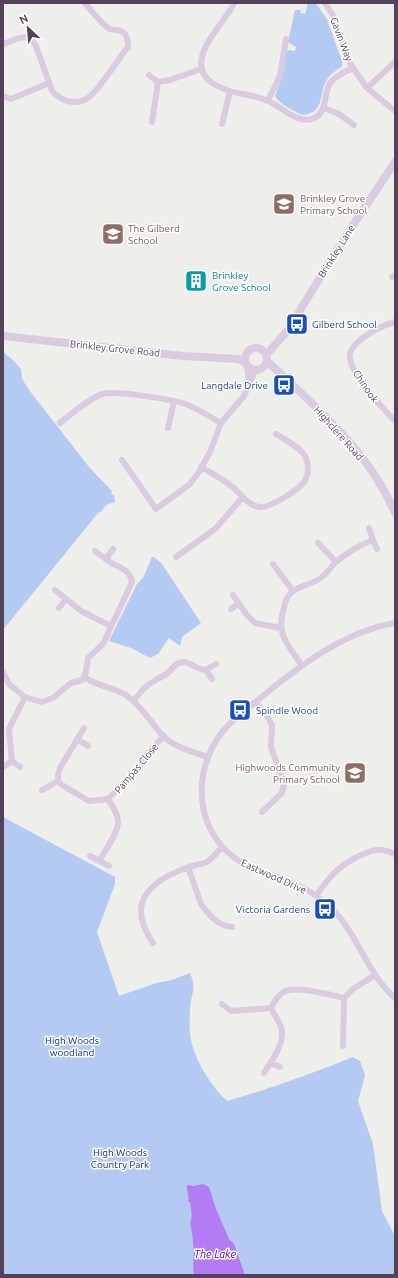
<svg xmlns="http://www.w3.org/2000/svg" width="398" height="1278" viewBox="0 0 398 1278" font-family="Ubuntu,sans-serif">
<rect width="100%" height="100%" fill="#eeefeb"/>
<!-- green -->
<path fill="#b4caf2" d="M 308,3 L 316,4 L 327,19 L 342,61 L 342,66 C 338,70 331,73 328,78 C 319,89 325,110 308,114 C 303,116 299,114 294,111 C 287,107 279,103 275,96 L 283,74 L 286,52 L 289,50 L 295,51 L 296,47 L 288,42 L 295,10 L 301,10 L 300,13 L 305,14 Z
M 3,352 L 14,361 L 21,369 L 22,379 L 29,390 L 89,467 L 112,491 L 111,494 L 114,495 L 115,502 L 106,505 L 102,511 L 98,513 L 3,630 Z
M 152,557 L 154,557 L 162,564 L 201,623 L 182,637 L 180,646 L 169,638 L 158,654 L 150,658 L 131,648 L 109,641 L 137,584 L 143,578 Z
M 3,817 L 115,877 L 115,884 L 97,932 L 119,996 L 156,983 L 172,980 L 190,973 C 197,990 191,993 190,1009 C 190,1017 189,1026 190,1034 C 193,1058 210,1085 227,1101 C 269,1089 311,1074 353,1057 L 360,1061 L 365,1075 L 358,1101 L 373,1144 L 382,1211 L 395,1236 L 395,1275 L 3,1275 Z"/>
<!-- water -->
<path fill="#b47cf4" d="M 203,1184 L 209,1187 L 216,1209 L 229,1239 L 234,1244 L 245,1275 L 194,1275 C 193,1268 193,1263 194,1256 C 194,1249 192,1229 190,1223 C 193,1216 191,1209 190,1202 L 188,1202 C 190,1197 186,1191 187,1185 L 194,1186 Z"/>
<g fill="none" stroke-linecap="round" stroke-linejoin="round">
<!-- minor -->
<path stroke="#dacbe0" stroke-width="6" d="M 234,3 L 231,9 C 212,37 175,74 230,91 C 242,95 256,95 268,101 C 281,106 297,124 312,119 C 328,114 323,95 330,83 C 335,76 345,72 353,68
M 325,3 L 334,17 L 347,57 L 353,68 L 367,88 L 395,111
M 3,44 C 16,40 29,30 36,46 L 52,91 C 61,101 75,106 88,98 C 98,91 119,58 128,47 C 128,42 128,38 125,34 C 121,29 116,31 110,29 C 102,25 91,10 85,3
M 149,75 L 158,82 L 170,80 L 201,69
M 367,88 L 395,62
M 3,96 L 11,99 L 49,83
M 268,100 L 280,76 L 286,39
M 324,108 L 339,114 L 354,125
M 152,122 L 158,82
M 222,124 L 230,91
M 392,277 L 395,275
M 395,322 C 382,325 347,342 350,359 C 353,376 383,409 395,421
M 247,367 L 249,381
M 60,423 C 72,414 89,398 103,394 C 115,390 177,400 188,405 C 200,410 210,417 221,423
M 168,428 L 174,401
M 122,460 L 156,509 L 190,484 L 199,472 L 210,452 L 221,423 L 244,396 L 255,371
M 201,467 C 211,473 221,478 230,485 C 240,492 247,505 259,507 C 269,509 298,490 304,482 C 309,475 309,463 305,456 C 299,446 285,440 276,434
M 369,528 L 373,540
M 318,543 L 336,562
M 176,557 L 215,529 L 243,497
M 106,559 L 113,549
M 273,564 L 293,591
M 55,590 L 81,611 L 111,626
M 233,595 L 246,614 L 255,623 L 281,628
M 59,608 L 66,599
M 231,609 L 238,604
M 395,623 C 346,631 302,664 264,695 C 252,705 233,719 223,731 C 191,771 194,832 239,861 C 255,872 275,875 292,883 C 306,888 319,897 330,907 C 358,933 366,973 395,998
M 302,666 C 289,645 275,635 284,608 C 285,602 287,596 292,592 C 301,585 313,584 322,577 C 328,573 331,566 336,562 C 348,552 360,545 373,540 L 377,549
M 206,670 L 216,664
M 3,672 L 9,684 L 16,690 L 25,697 L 41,702 L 53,698 L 71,683 L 82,680 L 84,677 L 86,672 L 88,658 L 103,644 L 132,582 C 130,570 121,568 111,563 C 106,559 100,555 95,551
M 84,677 C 97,686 113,687 126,695 C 143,707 150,722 163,736 C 174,747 193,752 208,757
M 134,701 C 139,693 145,686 154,681 C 159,678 164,676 168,673 C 173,668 175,663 183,662 C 191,662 197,670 206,670 L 212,679
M 255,702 L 266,714 L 272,725 L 271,747 L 284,784 L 282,793 L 262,812
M 77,739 L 88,746
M 3,767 L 12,761
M 20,767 L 12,761 L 9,729 L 25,697
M 58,781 L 62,785 L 89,801 L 108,799 L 139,768 L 146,755 L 164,736
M 42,790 L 58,781 L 58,775 L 60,768 L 84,728
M 90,856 L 109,866
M 99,861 C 105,851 119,832 118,821 C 118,814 112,805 108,799
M 188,867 L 201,904 C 209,915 218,926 232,927
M 316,896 C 330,876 337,867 359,856 C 374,849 380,847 395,854
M 153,943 C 126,904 148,882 186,868 C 193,865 200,865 207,862 C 213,858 217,852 222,847
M 222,1004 L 231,1011 L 271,1008
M 343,1046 L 344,998 L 353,989 L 375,975
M 270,1063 L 280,1067
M 264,1073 C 272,1060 286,1043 281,1027 C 279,1021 274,1014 271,1008 C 274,1002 277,997 282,993 C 293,984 330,995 344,998"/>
<!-- tertiary -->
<path stroke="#dacbe0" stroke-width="8" d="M 3,336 L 183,356 L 238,359 L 245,362
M245 359a11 11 0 1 1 22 0a11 11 0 1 1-22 0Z
M 266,355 L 290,328 L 302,307 L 351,228 L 395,162
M 268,362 C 316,407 369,451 395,513"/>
</g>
<!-- icons -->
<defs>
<g id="school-square" transform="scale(1.15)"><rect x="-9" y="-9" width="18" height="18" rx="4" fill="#8d6e63" stroke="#fff"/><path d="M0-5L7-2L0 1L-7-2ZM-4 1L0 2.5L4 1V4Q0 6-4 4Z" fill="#fff"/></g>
<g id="building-square" transform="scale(1.15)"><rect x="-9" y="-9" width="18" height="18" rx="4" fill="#0f9aa8" stroke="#fff"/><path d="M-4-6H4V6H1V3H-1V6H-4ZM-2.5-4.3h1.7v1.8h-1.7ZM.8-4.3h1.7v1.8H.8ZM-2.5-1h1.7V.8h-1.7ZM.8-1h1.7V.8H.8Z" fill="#fff"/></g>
<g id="bus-square" transform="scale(1.15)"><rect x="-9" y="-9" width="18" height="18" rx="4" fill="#1a4fb4" stroke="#fff"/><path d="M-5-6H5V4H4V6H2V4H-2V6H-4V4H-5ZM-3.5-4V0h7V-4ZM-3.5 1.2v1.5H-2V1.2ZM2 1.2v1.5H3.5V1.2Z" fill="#fff"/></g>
</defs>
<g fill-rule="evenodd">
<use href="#school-square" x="284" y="204"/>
<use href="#school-square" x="113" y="234"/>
<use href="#building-square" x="196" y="281"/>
<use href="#bus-square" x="297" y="324"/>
<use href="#bus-square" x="284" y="385"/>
<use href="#bus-square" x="240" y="710"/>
<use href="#school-square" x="355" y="773"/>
<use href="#bus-square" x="325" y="909"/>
</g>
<g text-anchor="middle" stroke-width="3" stroke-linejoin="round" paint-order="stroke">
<!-- street labels -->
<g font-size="10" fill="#54425b" stroke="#fff">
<text transform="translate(342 39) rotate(69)" y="4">Gavin Way</text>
<text transform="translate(336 251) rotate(-58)" y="4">Brinkley Lane</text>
<text transform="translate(115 348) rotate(6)" y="4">Brinkley Grove Road</text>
<text transform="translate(366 386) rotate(56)" y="4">Chinook</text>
<text transform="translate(339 433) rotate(48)" y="4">Highclere Road</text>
<text transform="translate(136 768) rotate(-50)" y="4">Pampas Close</text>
<text transform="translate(274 876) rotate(24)" y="4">Eastwood Drive</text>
</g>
<!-- education labels -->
<g font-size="10" fill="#785e54" stroke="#fff" text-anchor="start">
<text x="300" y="202">Brinkley Grove<tspan x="300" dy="12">Primary School</tspan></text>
<text x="128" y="232">The Gilberd<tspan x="128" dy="12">School</tspan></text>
<text x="340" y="771" text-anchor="end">Highwoods Community<tspan x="340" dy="12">Primary School</tspan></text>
</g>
<!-- culture labels -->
<g font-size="10" fill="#0d838f" stroke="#fff" text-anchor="start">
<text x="212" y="279">Brinkley<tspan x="212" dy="12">Grove School</tspan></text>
</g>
<!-- transit labels -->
<g font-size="10" fill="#164399" stroke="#fff" text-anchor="start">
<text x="312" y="328">Gilberd School</text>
<text x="268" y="389" text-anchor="end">Langdale Drive</text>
<text x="256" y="714">Spindle Wood</text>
<text x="310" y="913" text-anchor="end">Victoria Gardens</text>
</g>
<!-- park labels -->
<g font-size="10" fill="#0d2982" stroke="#fff">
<text x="72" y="1044">High Woods<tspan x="72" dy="12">woodland</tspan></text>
<text x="120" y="1156">High Woods<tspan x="120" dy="12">Country Park</tspan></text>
</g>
<!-- water labels -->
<g font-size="11" font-style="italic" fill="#5300b0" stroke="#fff">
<text x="215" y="1258">The Lake</text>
</g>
</g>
<!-- border -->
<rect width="398" height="1278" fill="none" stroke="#54425b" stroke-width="8"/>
<!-- north arrow -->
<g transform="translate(28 28) rotate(334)" stroke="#ffffff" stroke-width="3" paint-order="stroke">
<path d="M0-3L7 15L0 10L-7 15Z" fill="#54425b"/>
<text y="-6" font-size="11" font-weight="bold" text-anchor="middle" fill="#54425b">N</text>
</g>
</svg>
